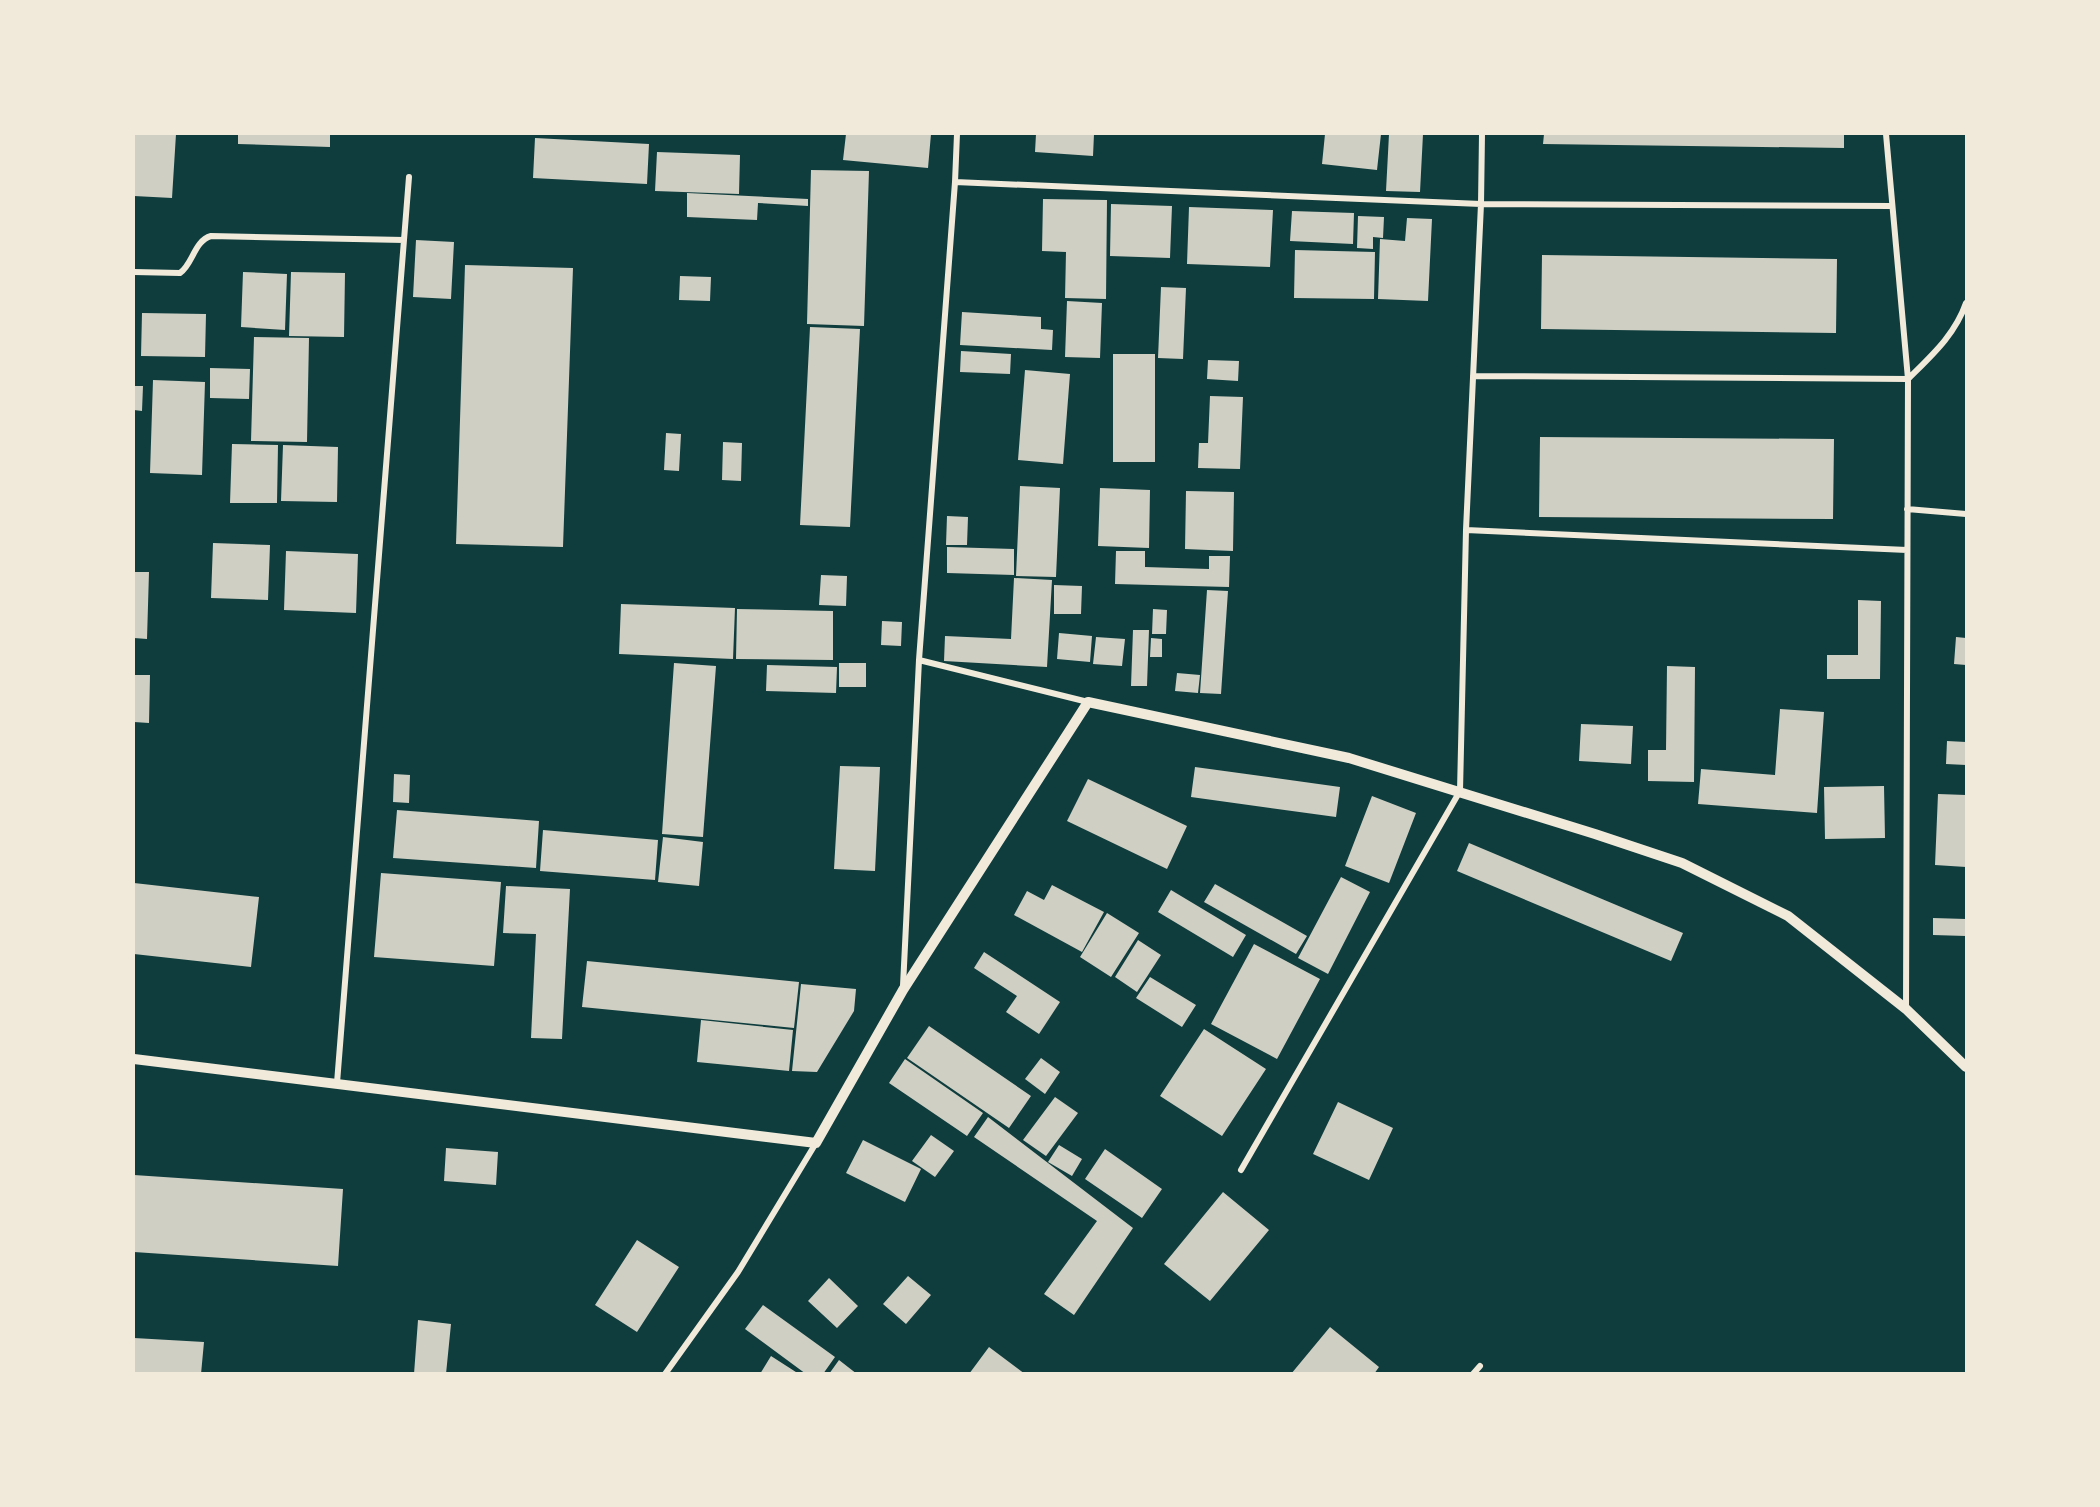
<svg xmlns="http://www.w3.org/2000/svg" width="2100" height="1507" viewBox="0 0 2100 1507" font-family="'Exo 2',sans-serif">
<rect width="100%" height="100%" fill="#0f3d3e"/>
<!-- building -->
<path fill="#cfcfc3" d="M 134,134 L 176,134 L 172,198 L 134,196 Z
M 238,134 L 330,134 L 330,147 L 238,144 Z
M 846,134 L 931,134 L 928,168 L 843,160 Z
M 1036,134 L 1094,134 L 1093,156 L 1035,152 Z
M 1325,134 L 1381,134 L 1377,170 L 1322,164 Z
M 1389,134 L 1423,134 L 1420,192 L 1386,191 Z
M 1544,134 L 1844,134 L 1844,148 L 1543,144 Z
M 535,138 L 649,144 L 647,184 L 533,178 Z
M 657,152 L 740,155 L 739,194 L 655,191 Z
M 811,170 L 869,171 L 864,326 L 807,324 Z
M 687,193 L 808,199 L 808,206 L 758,203 L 757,220 L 687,217 Z
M 1043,199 L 1107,200 L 1106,299 L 1065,298 L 1066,252 L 1042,251 Z
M 1111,204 L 1172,206 L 1170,258 L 1110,256 Z
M 1189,207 L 1273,210 L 1270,267 L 1187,264 Z
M 1292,211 L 1354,213 L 1353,244 L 1290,241 Z
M 1358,216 L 1384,217 L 1383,238 L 1373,237 L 1373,249 L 1357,248 Z
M 1407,218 L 1432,219 L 1428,301 L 1378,299 L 1380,239 L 1405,241 Z
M 416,240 L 454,242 L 451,299 L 413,297 Z
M 1295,250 L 1375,252 L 1374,299 L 1294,298 Z
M 1542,255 L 1837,259 L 1836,333 L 1541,329 Z
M 465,265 L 573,268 L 563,547 L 456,544 Z
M 243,272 L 287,274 L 285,330 L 241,327 Z
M 291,272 L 345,273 L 344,337 L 289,336 Z
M 680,276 L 711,277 L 710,301 L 679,300 Z
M 1161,287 L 1186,288 L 1183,359 L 1158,358 Z
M 1067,301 L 1102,303 L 1100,358 L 1065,357 Z
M 962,312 L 1041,317 L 1041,329 L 1053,330 L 1052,350 L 960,345 Z
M 142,313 L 206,314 L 205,357 L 141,356 Z
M 810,327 L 860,329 L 850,527 L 800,525 Z
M 254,337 L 309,338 L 307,442 L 251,441 Z
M 961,351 L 1011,354 L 1010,374 L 960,372 Z
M 1113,354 L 1155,354 L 1155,462 L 1113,462 Z
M 1208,360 L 1239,361 L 1238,381 L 1207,379 Z
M 210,368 L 250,369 L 249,399 L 210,398 Z
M 1025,370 L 1070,374 L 1063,464 L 1018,460 Z
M 153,380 L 205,382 L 202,475 L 150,473 Z
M 134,386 L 143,386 L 142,411 L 134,410 Z
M 1210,396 L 1243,397 L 1240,469 L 1198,468 L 1199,443 L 1208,443 Z
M 666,433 L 681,434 L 679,471 L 664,470 Z
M 1540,437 L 1834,439 L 1833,519 L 1539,517 Z
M 723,442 L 742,443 L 741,481 L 722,480 Z
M 232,444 L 278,445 L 277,503 L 230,503 Z
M 283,445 L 338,447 L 337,502 L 281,501 Z
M 1020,486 L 1060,488 L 1056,577 L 1016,576 Z
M 1100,488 L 1150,490 L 1149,548 L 1098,546 Z
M 1186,491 L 1234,492 L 1233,551 L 1185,549 Z
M 947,516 L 968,517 L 967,545 L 946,545 Z
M 213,543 L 270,545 L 268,600 L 211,598 Z
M 947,547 L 1014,549 L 1014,575 L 947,573 Z
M 286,551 L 358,554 L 356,613 L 284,610 Z
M 1116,551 L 1145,551 L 1145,567 L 1209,569 L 1209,556 L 1230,556 L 1229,587 L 1115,584 Z
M 134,572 L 149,572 L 147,639 L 134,638 Z
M 821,575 L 847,576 L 846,606 L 819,605 Z
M 1014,578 L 1052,580 L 1047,667 L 944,661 L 945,636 L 1011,639 Z
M 1054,585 L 1082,586 L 1081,614 L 1054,614 Z
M 1207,590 L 1228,591 L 1221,694 L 1200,693 Z
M 1858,600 L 1881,601 L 1880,679 L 1827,679 L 1827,655 L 1858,655 Z
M 621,604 L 735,608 L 733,659 L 619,654 Z
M 737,609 L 833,611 L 833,660 L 736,659 Z
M 1153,609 L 1167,610 L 1166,634 L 1152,634 Z
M 882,621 L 902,622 L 901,646 L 881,645 Z
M 1133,630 L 1149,630 L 1147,686 L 1131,686 Z
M 1059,633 L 1092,636 L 1090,662 L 1057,659 Z
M 1096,637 L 1125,639 L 1122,666 L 1093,664 Z
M 1956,637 L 1966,638 L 1966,665 L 1954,664 Z
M 1151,638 L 1162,639 L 1162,657 L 1150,657 Z
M 674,663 L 716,666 L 703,837 L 662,834 Z
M 839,663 L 866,663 L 866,687 L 839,687 Z
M 767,665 L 837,667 L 836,693 L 766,691 Z
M 1667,666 L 1695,667 L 1694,782 L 1648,781 L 1648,750 L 1666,750 Z
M 1177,673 L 1200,675 L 1198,693 L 1175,691 Z
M 134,675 L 150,675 L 149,723 L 134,722 Z
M 1780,709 L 1824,712 L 1817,813 L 1698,804 L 1701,769 L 1775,775 Z
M 1581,724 L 1633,726 L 1631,764 L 1579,761 Z
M 1947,741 L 1966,742 L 1966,765 L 1946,764 Z
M 840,766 L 880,767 L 875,871 L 834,869 Z
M 1195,767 L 1340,787 L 1336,817 L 1191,797 Z
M 394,774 L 410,775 L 409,803 L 393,802 Z
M 1088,779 L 1187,826 L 1167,869 L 1067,821 Z
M 1884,786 L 1885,838 L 1825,839 L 1824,787 Z
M 1938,794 L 1966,795 L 1966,867 L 1935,865 Z
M 1372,796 L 1416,813 L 1389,883 L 1345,866 Z
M 397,810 L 539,821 L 536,868 L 393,858 Z
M 543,830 L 658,840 L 655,880 L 540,871 Z
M 663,837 L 703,842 L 699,886 L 658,882 Z
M 1469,843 L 1683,933 L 1671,961 L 1457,871 Z
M 381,873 L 501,882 L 494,966 L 374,957 Z
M 1341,877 L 1370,892 L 1328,974 L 1298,958 Z
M 134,883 L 259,897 L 251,967 L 134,954 Z
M 1215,884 L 1307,936 L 1296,954 L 1204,902 Z
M 1052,885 L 1104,912 L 1082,952 L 1014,915 L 1027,891 L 1044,900 Z
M 506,886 L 570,889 L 562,1039 L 531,1038 L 536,934 L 503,933 Z
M 1171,890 L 1246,935 L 1233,957 L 1158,912 Z
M 1107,913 L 1139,933 L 1111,977 L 1080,957 Z
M 1933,918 L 1966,919 L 1966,936 L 1933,935 Z
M 1138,940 L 1161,955 L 1137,992 L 1115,977 Z
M 1254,944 L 1320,979 L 1277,1059 L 1211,1024 Z
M 984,952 L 1060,1002 L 1039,1034 L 1006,1012 L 1017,996 L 974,968 Z
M 587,961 L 799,982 L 794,1028 L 582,1007 Z
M 1150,977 L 1196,1005 L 1182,1027 L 1136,998 Z
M 801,984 L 856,989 L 854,1011 L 817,1072 L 792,1071 Z
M 701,1020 L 793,1030 L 789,1071 L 697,1062 Z
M 929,1026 L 1031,1096 L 1009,1128 L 907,1058 Z
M 1204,1029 L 1266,1069 L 1222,1136 L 1160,1096 Z
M 1041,1058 L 1060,1072 L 1045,1094 L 1025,1079 Z
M 905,1059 L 983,1113 L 967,1136 L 889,1083 Z
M 1055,1097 L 1078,1113 L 1046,1156 L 1023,1140 Z
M 1338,1102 L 1393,1128 L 1369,1180 L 1313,1154 Z
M 988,1117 L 1133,1228 L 1074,1315 L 1044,1294 L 1097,1221 L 974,1137 Z
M 931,1135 L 954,1151 L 935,1177 L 912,1161 Z
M 863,1140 L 921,1169 L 905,1202 L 846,1173 Z
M 1059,1145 L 1082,1159 L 1072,1176 L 1048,1162 Z
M 446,1148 L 498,1152 L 496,1185 L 444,1181 Z
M 1105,1149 L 1162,1189 L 1142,1218 L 1085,1179 Z
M 134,1175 L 343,1189 L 338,1266 L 134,1252 Z
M 1223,1192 L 1269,1230 L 1210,1301 L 1164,1264 Z
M 637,1240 L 679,1267 L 637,1332 L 595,1305 Z
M 908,1276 L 931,1295 L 906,1324 L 883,1304 Z
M 829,1278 L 858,1306 L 837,1328 L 808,1301 Z
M 763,1305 L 835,1357 L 823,1374 L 806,1374 L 745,1329 Z
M 418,1320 L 451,1324 L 446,1374 L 414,1374 Z
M 1330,1327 L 1379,1367 L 1374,1374 L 1291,1374 Z
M 134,1338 L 204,1342 L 201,1374 L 134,1374 Z
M 989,1347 L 1025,1374 L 969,1374 Z
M 771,1356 L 799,1374 L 760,1374 Z
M 839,1360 L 857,1374 L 829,1374 Z"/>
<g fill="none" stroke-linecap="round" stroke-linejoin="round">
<!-- minor -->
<path stroke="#f1e9da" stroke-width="6" d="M 1886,134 L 1908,379 L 1906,1008
M 955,182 L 1481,204 L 1891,206
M 134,272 L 180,273 C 193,264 194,241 211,236 L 404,240
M 1473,376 L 1908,379 C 1931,356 1955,335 1966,303
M 1907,509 L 1966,514
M 1466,530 L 1907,550
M 919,660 L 1088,702
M 903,986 L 919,660 L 955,182 L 957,134
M 337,1083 L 409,177
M 1241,1170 L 1460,791 L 1466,530 L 1481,204 L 1482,134
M 665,1374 L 738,1272 L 816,1143
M 1473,1374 L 1480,1366"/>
<!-- tertiary -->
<path stroke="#f1e9da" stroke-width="10" d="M 134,1059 L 816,1143 L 903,990 L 1088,702 L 1349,758 L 1595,834 L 1682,863 L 1788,916 L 1906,1009 L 1966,1067"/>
</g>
<!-- border -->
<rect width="2100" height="1507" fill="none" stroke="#f1e9da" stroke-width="270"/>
</svg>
